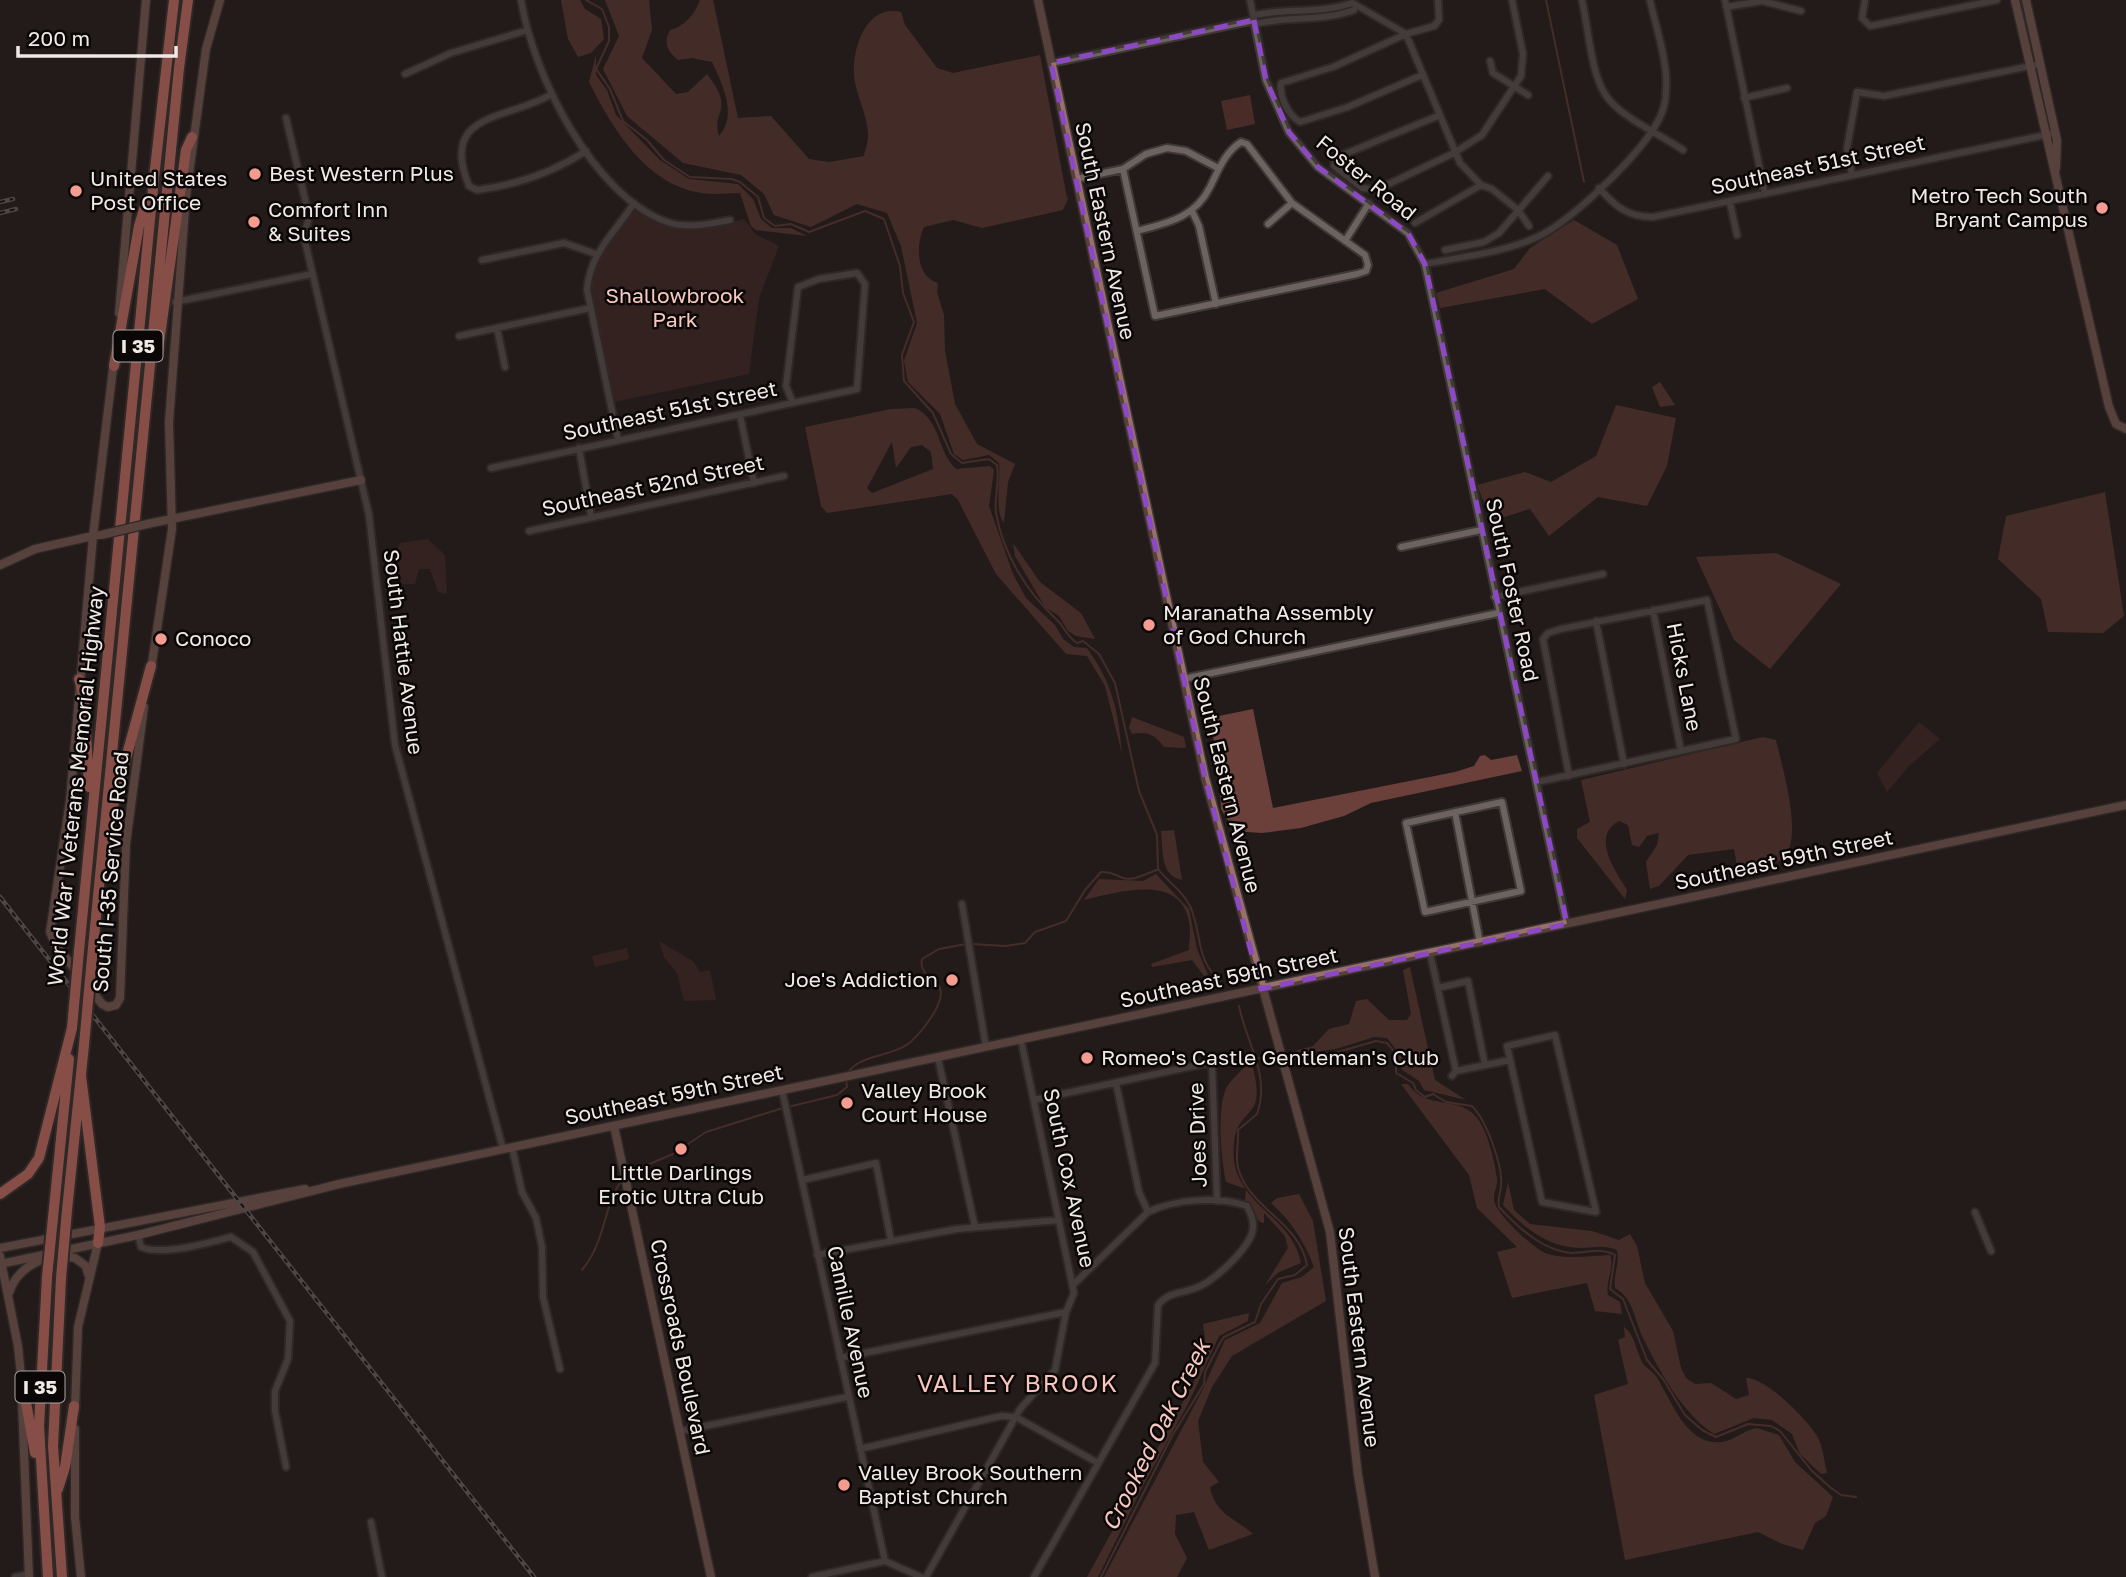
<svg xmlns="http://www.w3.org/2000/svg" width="2126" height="1577" viewBox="0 0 2126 1577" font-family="'Golos Text',sans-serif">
<rect width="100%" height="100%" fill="#231b1a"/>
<!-- green -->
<path fill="#492c28" d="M 1250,95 L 1255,124 L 1227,130 L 1221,101 Z
M 638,209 C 676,235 701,231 744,219 L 755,234 L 779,246 L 759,298 L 749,374 L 614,402 L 591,297 C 590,261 613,238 634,210 Z
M 428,539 L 445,555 L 447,594 L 438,592 L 430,569 L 419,569 L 415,584 L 402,584 L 390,565 L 400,543 Z
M 1919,722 L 1940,739 L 1910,765 L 1887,792 L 1877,773 Z
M 659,941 L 693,961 L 700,972 L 710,970 L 716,1000 L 684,1001 L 677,973 L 664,957 Z
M 627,948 L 629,959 L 595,967 L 592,956 Z"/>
<!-- forest -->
<path fill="#6b403a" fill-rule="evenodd" d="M 561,0 L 580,0 L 585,9 L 601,19 L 604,39 L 591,53 L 578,57 L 568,39 Z
M 605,0 L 649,0 L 652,30 L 642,58 L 676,94 L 688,92 L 707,74 C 736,111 711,109 719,136 C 738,115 722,83 712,62 L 692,58 L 678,60 C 668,52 663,43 670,30 C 684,27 695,14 700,0 L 713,0 L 738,118 L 771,116 L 809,159 L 829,162 L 864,156 C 865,150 868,142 868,135 C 868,115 856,96 854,76 C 852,48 866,4 901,12 L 905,25 L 937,68 L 953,73 L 1040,55 L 1067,198 L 1069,196 L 1063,210 L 982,228 L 953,220 L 924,227 C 916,244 915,276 938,283 L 937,292 L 944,315 L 945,351 L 955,404 L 977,444 L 1015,464 L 1008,482 L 1004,523 C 994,511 1001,481 999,463 L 989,455 L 963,460 L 954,454 L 940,414 L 908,382 L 904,361 L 917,323 L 901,246 L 887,213 L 857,204 L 811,227 L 774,215 L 764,194 L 741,175 L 683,163 L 627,116 L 603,69 L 619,36 Z
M 596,55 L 596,75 L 607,90 L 616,115 L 660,160 L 689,179 L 738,184 L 753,199 L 761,219 L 772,228 L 791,228 L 807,236 L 756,230 L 751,226 L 740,193 C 728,193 714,195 702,193 C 645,185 612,127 589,82 Z
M 1574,220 L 1617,245 L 1638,299 L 1592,324 L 1545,289 L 1440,308 L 1436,293 L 1514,269 L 1530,248 Z
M 1616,405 L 1676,418 L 1667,466 L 1647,506 L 1598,497 L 1549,536 L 1530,509 L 1491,521 L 1477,485 L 1525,472 L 1551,482 L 1596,456 Z
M 915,408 C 942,421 936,450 956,469 L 990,466 L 994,470 L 989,506 L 1013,574 L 1026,598 L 1055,625 L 1063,639 L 1074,647 L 1087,648 C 1113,685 1118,710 1122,754 L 1105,686 L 1087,656 L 1066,654 L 996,574 L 958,500 L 952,494 L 827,513 L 821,506 L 805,427 L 891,409 ZM 892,442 L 896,468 L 911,447 L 922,445 L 931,452 L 933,469 L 872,493 L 867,488 Z
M 2105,492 L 2124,616 L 2103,633 L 2048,632 L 2041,599 L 1998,559 L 2006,516 Z
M 1013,543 L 1040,582 L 1081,613 L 1095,639 L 1076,636 L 1068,631 L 1059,616 L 1045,607 L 1015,556 Z
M 1776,553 L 1841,584 L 1770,669 L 1734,640 L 1696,557 Z
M 1253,709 L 1273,808 L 1455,772 L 1474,766 L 1480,756 L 1485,755 L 1491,760 L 1517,755 L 1522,771 L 1371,803 L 1344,816 L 1301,828 L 1262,833 L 1234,831 L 1221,809 L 1219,765 L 1209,718 Z
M 1132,717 L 1184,737 L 1186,748 L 1164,747 C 1155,734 1147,731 1132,734 L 1129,728 Z
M 1763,737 L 1776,740 C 1782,767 1801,829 1787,853 C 1778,869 1751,868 1737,866 L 1734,849 L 1688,855 L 1659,886 L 1650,889 L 1646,862 L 1657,845 L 1659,833 L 1647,836 L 1639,847 L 1632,845 L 1628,825 L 1619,821 C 1591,836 1614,869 1627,890 L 1625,899 L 1577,838 L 1577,829 L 1590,822 L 1581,780 Z
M 1174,830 L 1182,880 C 1160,876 1163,850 1161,831 Z
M 1156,874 L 1189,909 L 1197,949 L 1208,975 L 1204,976 L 1192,960 L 1152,967 L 1151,964 L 1189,950 C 1189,941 1191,931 1189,922 C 1181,872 1115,893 1084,900 L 1099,879 L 1143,881 Z
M 1410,967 L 1435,1080 L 1466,1100 L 1424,1090 L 1419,1081 L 1401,1069 L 1397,1051 L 1387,1038 L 1374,1037 L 1336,1049 L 1291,1055 L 1291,1052 L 1313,1046 L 1329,1029 L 1349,1024 L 1356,1001 L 1367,999 L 1389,1020 L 1407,1020 L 1411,1014 L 1403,970 Z
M 1251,1061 C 1255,1075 1259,1090 1255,1104 C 1252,1111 1243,1118 1239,1125 C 1232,1137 1232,1161 1237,1173 C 1252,1212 1292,1220 1301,1263 L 1279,1272 L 1265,1285 L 1288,1248 L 1285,1236 L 1264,1213 L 1264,1223 L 1260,1222 L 1245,1201 L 1246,1189 L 1226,1182 C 1221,1160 1216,1104 1228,1085 C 1234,1077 1244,1068 1251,1061 Z
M 1401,1084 L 1408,1084 C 1426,1111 1460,1095 1477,1118 C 1488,1131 1495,1163 1497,1179 C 1498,1186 1493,1192 1494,1200 C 1495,1213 1533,1248 1545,1253 C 1564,1260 1590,1256 1610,1255 C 1615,1267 1605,1282 1608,1295 L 1620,1302 L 1622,1314 L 1595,1311 L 1587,1283 L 1512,1298 L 1497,1252 L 1517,1247 L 1477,1208 L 1469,1175 Z
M 1508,1182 L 1514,1210 L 1530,1224 L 1592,1231 L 1619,1240 L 1630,1234 L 1637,1246 L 1645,1283 L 1673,1331 L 1681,1368 L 1686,1378 L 1695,1384 L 1711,1383 L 1736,1399 L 1749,1395 L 1746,1378 C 1765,1377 1807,1419 1817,1436 C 1823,1446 1824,1461 1827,1473 L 1821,1474 L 1800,1454 L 1792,1434 L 1772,1420 L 1754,1418 L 1714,1434 C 1682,1413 1660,1372 1643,1338 C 1634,1319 1634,1299 1615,1288 C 1613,1274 1620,1264 1617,1250 C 1603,1244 1593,1248 1578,1248 C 1547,1247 1523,1227 1503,1205 Z
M 1299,1194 L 1313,1221 L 1326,1301 L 1232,1356 L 1212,1387 L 1198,1421 L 1203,1462 L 1219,1482 L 1210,1487 C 1215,1514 1235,1518 1253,1534 L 1209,1550 L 1194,1512 L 1176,1515 L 1175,1534 L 1187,1558 L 1177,1577 L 1104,1577 L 1203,1389 L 1225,1340 L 1260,1323 L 1282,1283 L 1302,1277 L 1314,1267 C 1304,1241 1292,1222 1271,1203 L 1277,1198 Z
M 1249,1313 L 1248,1321 L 1219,1336 L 1189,1402 L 1144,1484 L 1098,1577 L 1087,1577 L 1193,1384 L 1207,1353 L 1203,1324 Z
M 1624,1327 C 1636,1336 1636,1353 1644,1365 C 1647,1369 1653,1372 1656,1376 C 1671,1399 1686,1447 1722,1442 C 1735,1440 1744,1430 1757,1428 L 1779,1435 L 1795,1462 L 1833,1497 L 1826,1516 L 1815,1523 L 1803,1550 L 1782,1544 L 1758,1532 L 1625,1560 L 1594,1395 L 1628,1384 L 1618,1340 L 1625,1337 Z"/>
<!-- water -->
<path fill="#6d423c" d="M 1660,382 L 1675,405 L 1660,407 L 1652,387 Z"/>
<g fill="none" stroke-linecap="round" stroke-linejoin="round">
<!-- stream -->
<path stroke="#6d423c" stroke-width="2" d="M 586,0 L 602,9 L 609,27 L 609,41 L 596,69 L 610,89 L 623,121 L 647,140 L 664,160 L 690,177 L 732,179 L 740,182 L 758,197 L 764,218 L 775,226 L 791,224 L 809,232 L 865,211 L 884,219 L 900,266 L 903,293 L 914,322 L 902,355 L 904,381 L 933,413 L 951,454 L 962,463 L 989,459 L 997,465 C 1000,484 994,496 996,513 C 1003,554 1027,592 1056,619 C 1065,627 1066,636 1077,643 L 1083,641 L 1099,654 L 1115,683 L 1139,791 L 1157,835 L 1158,869 C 1168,882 1183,891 1190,906 C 1204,939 1193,956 1223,985
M 1546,0 L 1584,182
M 972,944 L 1006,946 L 1025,943 L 1035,932 L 1066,921 L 1085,890 L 1101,872 C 1112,871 1114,875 1123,878 C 1135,881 1147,873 1157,870
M 1258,1058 L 1280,1061
M 1285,1060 L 1338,1052 L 1376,1041 L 1387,1043 L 1396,1054 L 1396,1073 L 1413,1083 L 1416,1090 L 1425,1097 L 1433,1094 L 1446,1102 L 1472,1106 C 1486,1120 1503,1165 1501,1185 C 1501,1194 1497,1198 1499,1207 C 1518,1228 1544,1251 1572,1253 C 1588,1253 1601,1247 1615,1255 L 1610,1289 L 1623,1299 L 1647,1360 L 1663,1379 L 1685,1415 L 1702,1430 L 1716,1437 L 1748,1424 L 1771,1426 L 1780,1431 L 1812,1471 L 1831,1488 L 1841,1495 L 1856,1497
M 849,1071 C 863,1054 890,1057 908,1044 C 919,1036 950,999 938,985 C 931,976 919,973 922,959 L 939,949 L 966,944
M 788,1107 L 837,1095 L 847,1087 L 846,1079
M 628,1173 L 673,1154 L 706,1132 L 783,1108
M 582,1270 C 606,1241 602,1210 622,1179
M 1101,1577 L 1172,1436 L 1204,1384 L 1205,1372 L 1220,1343 L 1224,1337 L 1255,1322 L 1261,1304 L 1278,1279 L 1295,1275 L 1307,1265 C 1299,1221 1250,1210 1238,1168 C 1235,1156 1239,1143 1238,1130 L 1257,1114 C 1271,1076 1246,1042 1239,1006"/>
<!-- street casing -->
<g stroke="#3e3837" stroke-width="10">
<path id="street" d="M 521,0 C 533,74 592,195 667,222 C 687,229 710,224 730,220
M 1250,0 L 1266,80 L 1289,132 L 1318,167 L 1408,233 L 1425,264 L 1567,924
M 1582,0 C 1588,26 1591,73 1605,94 C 1618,116 1661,135 1683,150
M 1725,0 L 1765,194
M 1865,0 L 1862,18 L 1870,26 L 1997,0
M 1356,5 L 1406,34 L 1460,163 L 1481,185 L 1492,189 L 1518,210 L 1529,226
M 1726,7 L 1762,1 L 1801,11
M 1254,15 C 1287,8 1320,14 1352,3 L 1356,5
M 1255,24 C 1288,16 1322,22 1354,10 L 1356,5
M 1490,61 L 1493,73 L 1528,95
M 1051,63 L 1254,20
M 405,74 L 451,53 L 528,30
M 1422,75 L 1348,107 L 1300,122 C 1288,115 1279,97 1281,83 L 1333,67 L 1406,34 L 1434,26 L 1439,20 L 1438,0
M 552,94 C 509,120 438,111 469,186 L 477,190 C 517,185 552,173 586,151
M 1744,98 L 1787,88
M 1438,116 L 1335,158 L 1334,166 L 1362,188 L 1376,190 L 1454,153 L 1482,135 L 1521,76 L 1523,54 L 1512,0
M 286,118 L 309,216 L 304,237 L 369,515 L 395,745 L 503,1149
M 1123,169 L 1155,316 L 1357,274 L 1366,271 L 1368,265 L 1365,255 L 1292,203 L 1247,144 L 1241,142 C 1225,152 1218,171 1210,187 C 1195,218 1167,223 1137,231
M 1852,175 L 1847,148 L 1857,92 L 1884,96 L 2040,64
M 1076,179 L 1123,169 L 1146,154 L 1167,148 L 1186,151 L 1218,168
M 1599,188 C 1615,206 1627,217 1653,217 L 2055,133
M 1730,203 L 1737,235
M 1192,211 L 1199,226 L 1216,304
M 1415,223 L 1481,185
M 1268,224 L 1292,203
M 1345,241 L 1369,203
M 1445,250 L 1484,242 L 1499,233 L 1548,176
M 482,260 L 564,243 L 596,254
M 1425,264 C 1461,257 1501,253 1535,238 C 1570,223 1640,155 1658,121 C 1663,112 1666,100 1666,90 C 1668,61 1656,28 1650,0
M 175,302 L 312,274
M 497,328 L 505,367
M 459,336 L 590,308
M 740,415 L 754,483
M 618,440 L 587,290 C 590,252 615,233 634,203
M 579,448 L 591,516
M 491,468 L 857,389 L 865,284 L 857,273 L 819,279 L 798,287 L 786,386 L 793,403
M 529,531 L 784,476
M 1401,547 L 1481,530
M 1495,597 L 1603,574
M 1653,610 L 1681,751
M 1596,621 L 1624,764
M 1183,679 L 1498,613
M 1537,782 L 1736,739 L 1707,600 L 1561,629 L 1548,633 L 1543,639 L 1569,776
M 1502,802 L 1521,891 L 1425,912 L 1406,823 Z
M 1455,812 L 1480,943
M 962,904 L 986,1047
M 1430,953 L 1456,1071 L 1452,1076
M 1438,988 L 1468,981 L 1485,1065
M 1555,1035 L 1596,1212 L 1542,1202 L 1507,1046 Z
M 938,1058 L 975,1227
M 1456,1071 L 1510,1060
M 1116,1083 L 1139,1192 L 1148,1212
M 782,1090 L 885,1561
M 1034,1100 L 1212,1062 L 1217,1201
M 512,1147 L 522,1192 L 536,1218 L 542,1247 L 543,1297 L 560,1369
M 803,1180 L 876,1163 L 891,1241
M 1975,1212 L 1991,1251
M 138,1235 L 141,1247 C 162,1256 209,1243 231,1237 L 253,1252 L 290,1321 L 288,1359 L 275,1391 L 275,1411 L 286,1467
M 817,1255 L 957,1229 L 1059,1220
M 840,1358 L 1066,1312
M 681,1431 L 847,1397
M 860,1449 L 1001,1416 L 1016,1417 L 1098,1463
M 371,1522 L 382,1577
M 15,1577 L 29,1574
M 812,1577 L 885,1561 L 921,1577
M 926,1577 L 1020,1409 L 1055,1370 L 1066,1312 L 1074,1293 L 1021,1040
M 1034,1577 L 1155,1363 L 1158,1305 C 1169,1291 1182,1294 1198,1287 C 1215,1280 1246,1251 1252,1233 C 1255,1223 1251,1214 1247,1206 C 1219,1196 1175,1199 1148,1212 L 1074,1284"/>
</g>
<!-- secondary casing -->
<g stroke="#3e3837" stroke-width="11">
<path id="secondary" d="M 1038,0 L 1205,778 L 1330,1232 L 1358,1475 L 1375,1577
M 2015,0 L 2109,407 L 2116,424 L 2126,429
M 2026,0 L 2057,140 L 2056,168
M 119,313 L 146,0
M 114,360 L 93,536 L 70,800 L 50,932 L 55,944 L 102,1004 L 108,1007 L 116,1005 L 120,998 L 126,844 L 144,707
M 147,524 L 361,480
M 0,565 L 35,549 L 97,535
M 151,670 L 172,529 L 169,422 L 186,196 L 206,49 L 220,0
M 614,1126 L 711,1577
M 0,1248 L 305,1189
M 0,1256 L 18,1346 L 22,1385
M 0,1264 L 138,1235 L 339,1184 L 2126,805
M 9,1293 C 17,1267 47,1251 75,1258 L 86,1266 L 88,1274
M 22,1402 L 29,1577
M 75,1409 L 78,1327 L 98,1243
M 75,1429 L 75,1517 L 81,1577"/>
</g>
<!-- highway casing -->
<g stroke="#3e3837" stroke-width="14">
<path id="highway" d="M 158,350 L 186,150 L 192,137
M 114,366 L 139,226 L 147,200
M 79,679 L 84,697 L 89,787
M 112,810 L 151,666
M 79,951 L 154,178 L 174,0
M 91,968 L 179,68 L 188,0
M 81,1076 L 100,1227 L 98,1243
M 0,1194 L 28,1174 L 39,1158 L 72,1028
M 54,1208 L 69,1059
M 67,1210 L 84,1045
M 47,1277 L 39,1426 L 48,1577
M 61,1278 L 53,1446 L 62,1577
M 22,1380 L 35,1453
M 58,1489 L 65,1467 L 74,1406"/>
</g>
<!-- street -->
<use href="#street" stroke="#6c6260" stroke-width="6"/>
<!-- secondary -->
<use href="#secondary" stroke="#986f69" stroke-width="8"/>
<!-- highway -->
<use href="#highway" stroke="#fe8c7e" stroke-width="10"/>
<!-- rail casing -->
<g stroke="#817a79" stroke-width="4.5">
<path id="rail" d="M 0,202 L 13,199
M 0,213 L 16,209
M 0,897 L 534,1577"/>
</g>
<!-- rail -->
<use href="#rail" stroke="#0a0706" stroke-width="2" stroke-dasharray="5" stroke-linecap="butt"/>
<!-- secondary-bridge casing -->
<g stroke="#3e3837" stroke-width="11" stroke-linecap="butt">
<path id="secondary-bridge" d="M 101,535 L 147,524"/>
</g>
<!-- highway-bridge casing -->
<g stroke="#3e3837" stroke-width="14" stroke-linecap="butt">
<path id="highway-bridge" d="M 72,1028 L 79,951
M 84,1045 L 91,968
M 47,1277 L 54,1208
M 61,1278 L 67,1210"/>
</g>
<!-- secondary-bridge -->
<use href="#secondary-bridge" stroke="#986f69" stroke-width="8"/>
<!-- highway-bridge -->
<use href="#highway-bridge" stroke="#fe8c7e" stroke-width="10"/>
</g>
<!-- marked area -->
<path d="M0 0H2126V1577H0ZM 1254,20 L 1266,80 L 1289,132 L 1318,167 L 1408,233 L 1425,264 L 1567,924 L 1261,989 L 1205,778 L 1051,63 Z" fill="#231b1a" fill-opacity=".55" fill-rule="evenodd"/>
<path fill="none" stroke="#8c48c5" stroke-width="5" stroke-dasharray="14 9" stroke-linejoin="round" d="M 1254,20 L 1266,80 L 1289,132 L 1318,167 L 1408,233 L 1425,264 L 1567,924 L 1261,989 L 1205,778 L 1051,63 Z"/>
<!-- markers -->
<g fill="#f59c90" stroke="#0a0706" stroke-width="2.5">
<circle cx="255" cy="174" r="7"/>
<circle cx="76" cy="191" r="7"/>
<circle cx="2102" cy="208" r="7"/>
<circle cx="254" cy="222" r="7"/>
<circle cx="1149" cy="625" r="7"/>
<circle cx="161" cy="639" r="7"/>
<circle cx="952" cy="980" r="7"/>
<circle cx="1087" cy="1058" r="7"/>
<circle cx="847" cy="1103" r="7"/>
<circle cx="681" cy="1149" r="7"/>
<circle cx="844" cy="1485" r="7"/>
</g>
<g text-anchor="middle" stroke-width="5" stroke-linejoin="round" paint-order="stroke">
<!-- shield labels -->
<g fill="#0a0706" stroke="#aaa5a4" stroke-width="2">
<rect x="113.5" y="330.5" width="49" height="31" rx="5"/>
<rect x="15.5" y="1371.5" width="49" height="31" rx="5"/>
</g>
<g font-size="19" font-weight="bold" fill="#efe9e8">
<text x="138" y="353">I 35</text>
<text x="40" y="1394">I 35</text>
</g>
<!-- street labels -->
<g font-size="21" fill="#efe9e8" stroke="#0a0706">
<text transform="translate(1818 165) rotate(-12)" y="7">Southeast 51st Street</text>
<text transform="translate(1366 178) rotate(39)" y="7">Foster Road</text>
<text transform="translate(1105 231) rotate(78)" y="7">South Eastern Avenue</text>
<text transform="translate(670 411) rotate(-12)" y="7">Southeast 51st Street</text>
<text transform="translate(653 486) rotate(-12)" y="7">Southeast 52nd Street</text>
<text transform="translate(1512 590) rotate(78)" y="7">South Foster Road</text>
<text transform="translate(403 652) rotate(83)" y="7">South Hattie Avenue</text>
<text transform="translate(1684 677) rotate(79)" y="7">Hicks Lane</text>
<text transform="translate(1227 785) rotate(76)" y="7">South Eastern Avenue</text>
<text transform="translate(76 786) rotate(-84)" y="7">World War I Veterans Memorial Highway</text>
<text transform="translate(1784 860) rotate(-12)" y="7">Southeast 59th Street</text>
<text transform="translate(111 872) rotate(-85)" y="7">South I-35 Service Road</text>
<text transform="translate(1229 978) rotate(-12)" y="7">Southeast 59th Street</text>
<text transform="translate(674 1095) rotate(-12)" y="7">Southeast 59th Street</text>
<text transform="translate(1198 1135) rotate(-92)" y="7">Joes Drive</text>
<text transform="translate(1069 1178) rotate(78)" y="7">South Cox Avenue</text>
<text transform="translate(850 1322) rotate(78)" y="7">Camille Avenue</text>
<text transform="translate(1359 1337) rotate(83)" y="7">South Eastern Avenue</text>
<text transform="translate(680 1347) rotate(78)" y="7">Crossroads Boulevard</text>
</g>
<!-- poi labels -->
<g font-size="21" fill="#efe9e8" stroke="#0a0706" text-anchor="start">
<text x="269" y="181">Best Western Plus</text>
<text x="90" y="186">United States<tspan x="90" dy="24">Post Office</tspan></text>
<text x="2088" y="203" text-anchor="end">Metro Tech South<tspan x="2088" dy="24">Bryant Campus</tspan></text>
<text x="268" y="217">Comfort Inn<tspan x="268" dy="24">&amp; Suites</tspan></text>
<text x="1163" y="620">Maranatha Assembly<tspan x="1163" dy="24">of God Church</tspan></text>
<text x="175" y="646">Conoco</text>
<text x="938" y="987" text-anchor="end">Joe's Addiction</text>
<text x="1101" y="1065">Romeo's Castle Gentleman's Club</text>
<text x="861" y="1098">Valley Brook<tspan x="861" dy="24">Court House</tspan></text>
<text x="681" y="1180" text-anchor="middle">Little Darlings<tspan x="681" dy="24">Erotic Ultra Club</tspan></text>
<text x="858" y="1480">Valley Brook Southern<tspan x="858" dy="24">Baptist Church</tspan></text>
</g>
<!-- park labels -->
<g font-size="21" fill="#f7c8c1" stroke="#0a0706">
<text x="675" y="303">Shallowbrook<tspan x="675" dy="24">Park</tspan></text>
</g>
<!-- water labels -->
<g font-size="23" font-style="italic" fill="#f7c8c1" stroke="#0a0706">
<text transform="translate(1156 1435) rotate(-63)" y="8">Crooked Oak Creek</text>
</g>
<!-- quarter labels -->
<g font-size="24" letter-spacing="2" fill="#f9c5be" stroke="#0a0706">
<text x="1018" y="1392">VALLEY BROOK</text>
</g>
</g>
<!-- scale -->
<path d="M18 46v10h158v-10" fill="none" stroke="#efe9e8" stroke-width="3.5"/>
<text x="28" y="46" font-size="21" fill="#efe9e8" stroke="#0a0706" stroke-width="5" paint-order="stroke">200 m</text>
</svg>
